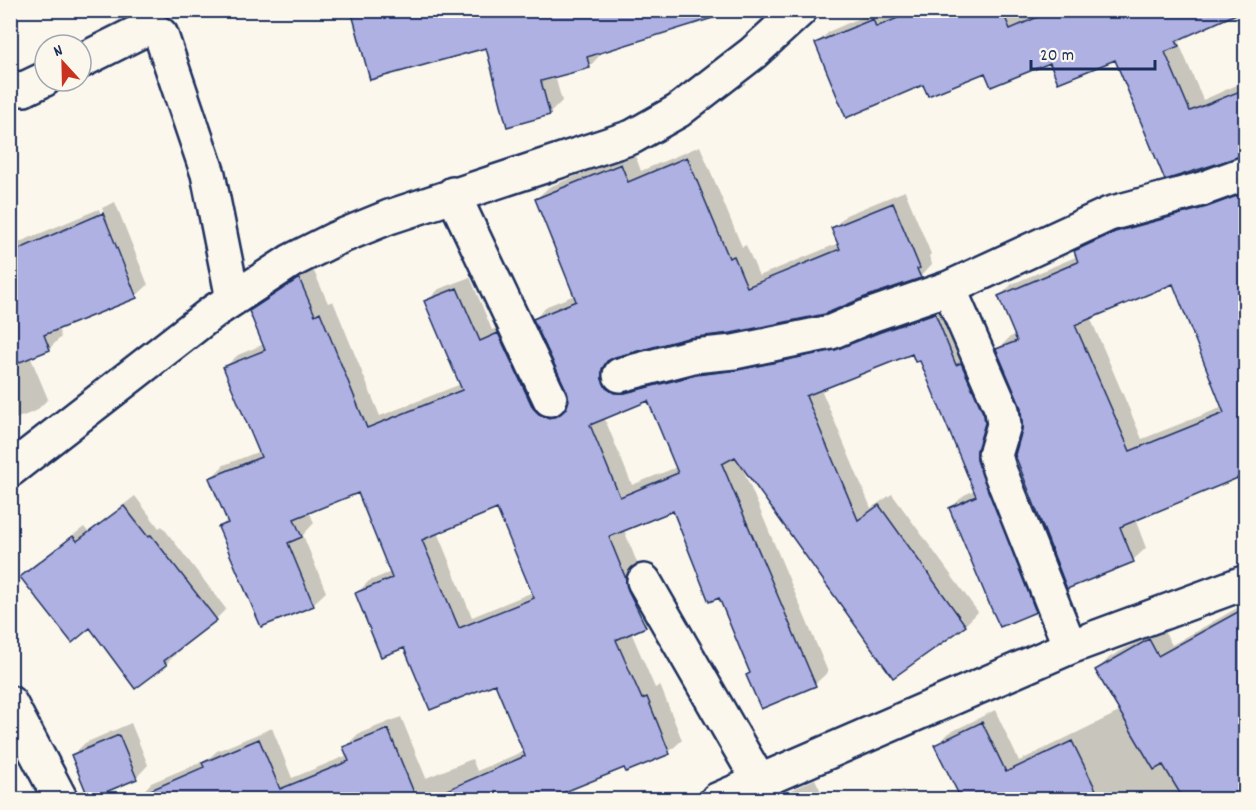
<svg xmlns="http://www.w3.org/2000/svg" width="1256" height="810" viewBox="0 0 1256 810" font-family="Dekko,sans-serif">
<rect width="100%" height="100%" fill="#fbf7ec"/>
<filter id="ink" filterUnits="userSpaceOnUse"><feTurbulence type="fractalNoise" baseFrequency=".0167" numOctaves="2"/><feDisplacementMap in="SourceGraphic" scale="12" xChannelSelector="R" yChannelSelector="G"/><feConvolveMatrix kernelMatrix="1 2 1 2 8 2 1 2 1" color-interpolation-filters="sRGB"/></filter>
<g filter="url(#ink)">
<!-- shadow -->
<path fill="#0003" fill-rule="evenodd" d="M 352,10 L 730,10 L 601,52 L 601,54 L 589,67 L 555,76 L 562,101 L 549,114 L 487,46 Z
M 878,10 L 887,10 L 889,16 L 901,10 L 1019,10 L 1022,17 L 1039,10 L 1244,10 L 1189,34 L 1179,43 L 1203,100 L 1246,81 L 1246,153 L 1240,154 L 1116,58 L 1051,61 L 985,71 L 924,83 L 817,43 L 830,31 Z
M 700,146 L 742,247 L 746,245 L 759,276 L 839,243 L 833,228 L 846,215 L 905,191 L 931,254 L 929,256 L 932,264 L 920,277 L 614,356 L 614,367 L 947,301 L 969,354 L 1048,598 L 1035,611 L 951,508 L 964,495 L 975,490 L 921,359 L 913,352 L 821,389 L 871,508 L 892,494 L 978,612 L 965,625 L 893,676 L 740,462 L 828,672 L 815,684 L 761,707 L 748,675 L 751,672 L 720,596 L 673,509 L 624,530 L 638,565 L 640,577 L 657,614 L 645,626 L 631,632 L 655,688 L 660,685 L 682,740 L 669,752 L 523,800 L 140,800 L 139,796 L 151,783 L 208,759 L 217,751 L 272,728 L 292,778 L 348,755 L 345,747 L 358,734 L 401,717 L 426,778 L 472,759 L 477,771 L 524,751 L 496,682 L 405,646 L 356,594 L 369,581 L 391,572 L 359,491 L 309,511 L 314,523 L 303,535 L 326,592 L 313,604 L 220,527 L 228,519 L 211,478 L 224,465 L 260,451 L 225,367 L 238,355 L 264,344 L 250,311 L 263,299 L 312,267 L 328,303 L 333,301 L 380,416 L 461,384 L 426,302 L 439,289 L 470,277 L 492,330 L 511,322 L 563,406 L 569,404 L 570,400 L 568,391 L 535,319 L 547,306 L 575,295 L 536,199 L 549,187 L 634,152 L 641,171 ZM 648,399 L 677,467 L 632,485 L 604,417 ZM 498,507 L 533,592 L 472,617 L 437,532 ZM 626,582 L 645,622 L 641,622 L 623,584 Z
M 1246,186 L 1246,311 L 1242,312 L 1246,322 L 1246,473 L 1135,519 L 1146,548 L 1133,560 L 1024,430 L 1022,407 L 998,349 L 1010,337 L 1016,335 L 1000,296 L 1012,284 L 1078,256 L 1076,251 L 1088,239 L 1129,220 ZM 1173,282 L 1223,407 L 1142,439 L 1090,317 Z
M 115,202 L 148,285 L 136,296 L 58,328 L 61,337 L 49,349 L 30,356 L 48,399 L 36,411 L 10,421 L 10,246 L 99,209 L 133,293 L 136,293 L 102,208 Z
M 135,496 L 159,528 L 162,526 L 226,609 L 216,619 L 174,651 L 176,654 L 166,664 L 91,626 L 22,577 L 32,566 L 84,527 L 88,532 Z
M 1246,603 L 1246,755 L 1233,762 L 1246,784 L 1246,800 L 971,800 L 936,746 L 949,733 L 995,710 L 1019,761 L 1121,711 L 1097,670 L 1110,657 L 1162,628 L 1172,645 Z
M 131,723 L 148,765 L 136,778 L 73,755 L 85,743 Z
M 815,779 L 825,800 L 771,800 Z
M 51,785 L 60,800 L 17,800 Z
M 903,790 L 907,800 L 884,800 Z"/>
<!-- building -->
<path fill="#aeb1e2" stroke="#1b2f5e" stroke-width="1.5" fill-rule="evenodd" d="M 351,10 L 712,10 L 713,18 L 587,57 L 590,68 L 541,81 L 550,115 L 507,127 L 486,48 L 370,80 Z
M 917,10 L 1002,10 L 1010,29 L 1054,10 L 1245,10 L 1176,41 L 1179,46 L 1165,52 L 1190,111 L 1245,89 L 1245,155 L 1165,180 L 1115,60 L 1058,83 L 1050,63 L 991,87 L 985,73 L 928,96 L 923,85 L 846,118 L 815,43 L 873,19 L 876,27 Z
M 687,157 L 729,258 L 734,256 L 747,287 L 840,249 L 831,228 L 893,203 L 920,268 L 917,269 L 921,278 L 865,297 L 825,314 L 731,333 L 688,338 L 615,357 L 607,361 L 602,369 L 602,379 L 606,388 L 614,393 L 625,393 L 696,375 L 738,370 L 835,350 L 878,333 L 935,313 L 956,365 L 961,363 L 984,415 L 985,423 L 977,450 L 977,460 L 1036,612 L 1000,627 L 991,608 L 949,508 L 976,496 L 920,361 L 915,362 L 912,354 L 806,396 L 858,520 L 879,505 L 966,626 L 893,678 L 735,457 L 722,464 L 816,686 L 761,709 L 746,675 L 750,673 L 719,598 L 709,602 L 673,511 L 609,537 L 626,579 L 628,590 L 646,627 L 616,640 L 642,699 L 647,697 L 670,754 L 626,772 L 624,768 L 545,800 L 424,800 L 525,756 L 495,684 L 430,710 L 404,648 L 381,657 L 355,593 L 392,578 L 358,493 L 294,519 L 302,537 L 288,543 L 314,606 L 261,627 L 218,527 L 228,523 L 209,478 L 261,457 L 223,367 L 265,350 L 249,311 L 299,278 L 315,315 L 320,312 L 367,428 L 462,390 L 424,301 L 457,288 L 480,341 L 498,333 L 533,408 L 539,414 L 548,418 L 557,416 L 566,409 L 569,400 L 567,392 L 533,319 L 576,301 L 535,199 L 621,164 L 628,182 ZM 648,401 L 678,473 L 620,497 L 590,425 ZM 497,509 L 534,598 L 459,628 L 422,540 Z
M 1245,193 L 1245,475 L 1120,527 L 1134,562 L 1067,589 L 1015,455 L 1022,430 L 1021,408 L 996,349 L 1017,341 L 998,296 L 1078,262 L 1074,251 L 1115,232 L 1207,207 ZM 1173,284 L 1224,413 L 1130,451 L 1075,325 Z
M 103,213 L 137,298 L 44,335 L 50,350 L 10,366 L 10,253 Z
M 124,506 L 148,537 L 151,535 L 217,620 L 164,661 L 167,665 L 135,689 L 90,628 L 72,643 L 20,577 L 73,536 L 77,541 Z
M 1245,608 L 1245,800 L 1184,800 L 1163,765 L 1154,770 L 1095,670 L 1149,639 L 1158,656 Z
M 982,722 L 1006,772 L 1072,741 L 1101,800 L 950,800 L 959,795 L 934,745 Z
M 388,729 L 417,800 L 128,800 L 204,767 L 202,763 L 259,739 L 280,789 L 349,761 L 343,747 Z
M 119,735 L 137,779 L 89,799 L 71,755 Z"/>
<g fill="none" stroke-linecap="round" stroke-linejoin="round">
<!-- street casing -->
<g stroke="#1b2f5e" stroke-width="38">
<path id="street" d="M 81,61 L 145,29 L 154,30 L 161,35 L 208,174 L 233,299
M 10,88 L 24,89 L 45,79
M 453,194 L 550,399
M 949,288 L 1002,410 L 1004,425 L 995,455 L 999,469 L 1070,647
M 620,375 L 693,356 L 734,352 L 831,332 L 871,315 L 949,288 L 1109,214 L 1202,189 L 1246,173
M 10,470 L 213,312 L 291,261 L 335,239 L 389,217 L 632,137 L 678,111 L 753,53 L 800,10
M 644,581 L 759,781
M 10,703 L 61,800
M 717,800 L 1070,647 L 1246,582"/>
</g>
<!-- street -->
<use href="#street" stroke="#fbf7ec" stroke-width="33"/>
</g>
</g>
<!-- margin -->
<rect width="1256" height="810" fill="none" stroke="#fbf7ec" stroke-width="36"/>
<rect x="18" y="18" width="1220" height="774" fill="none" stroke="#1b2f5e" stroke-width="2" filter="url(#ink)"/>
<!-- north arrow -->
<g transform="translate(63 63) rotate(338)"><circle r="28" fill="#fbf7ec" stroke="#a1a7b3" stroke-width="1.5"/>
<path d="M0-4.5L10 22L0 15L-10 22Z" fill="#c8321e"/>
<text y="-9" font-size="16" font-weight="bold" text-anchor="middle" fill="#1b2f5e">N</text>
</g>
<!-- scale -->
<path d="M1031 60v9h124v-9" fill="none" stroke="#1b2f5e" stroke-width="3"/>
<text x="1040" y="60" font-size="18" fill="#1b2f5e" stroke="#fbf7ec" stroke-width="4.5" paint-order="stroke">20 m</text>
</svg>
